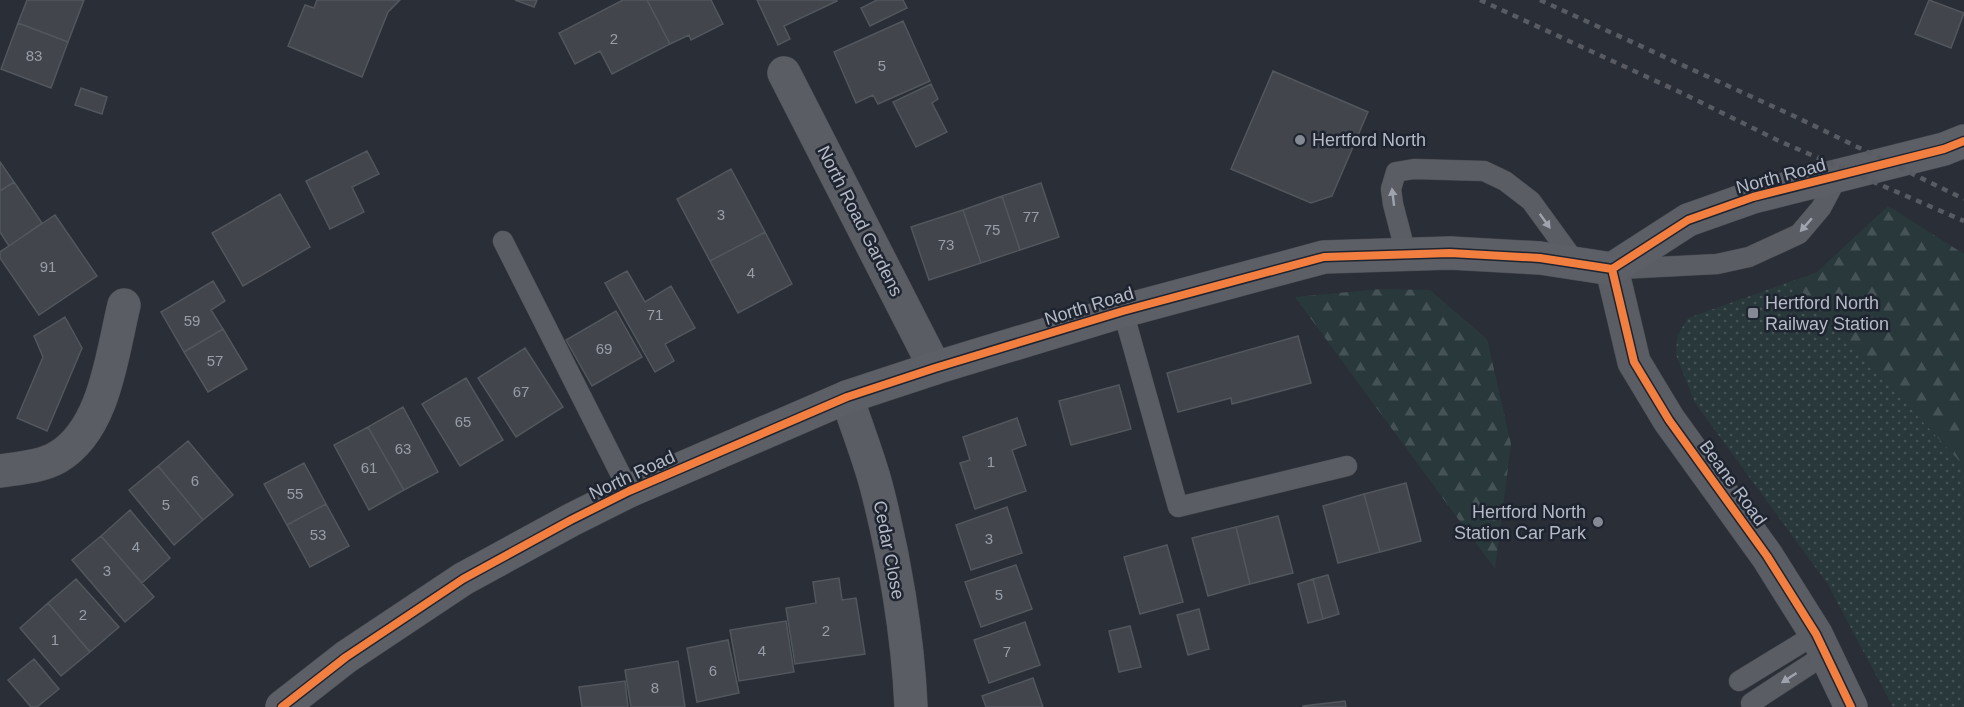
<svg xmlns="http://www.w3.org/2000/svg" width="1964" height="707" viewBox="0 0 1964 707" font-family="Arial,sans-serif">
<defs>
<pattern id="grass-dots" width="8" height="8" patternUnits="userSpaceOnUse" patternTransform="scale(1.5)"><rect width="8" height="8" fill="#29383b"/><path d="M2 2h.1M6 6h.1" fill="none" stroke="#465356" stroke-width="1.8" stroke-linecap="round"/></pattern>
<pattern id="forest-firs" width="22" height="20" patternUnits="userSpaceOnUse" patternTransform="scale(1.5)"><rect width="22" height="20" fill="#29383b"/><path d="M5 1l3.5 6h-7zM16 11l3.5 6h-7z" fill="#465356"/></pattern>
</defs>
<rect width="100%" height="100%" fill="#2a2e36"/>
<!-- grass -->
<path fill="url(#grass-dots)" d="M 1792,281 L 1964,466 L 1964,707 L 1893,707 L 1827,583 L 1695,403 L 1676,355 L 1677,336 L 1688,318 Z"/>
<!-- forest -->
<path fill="url(#forest-firs)" d="M 1888,206 L 1964,254 L 1964,466 L 1792,281 L 1817,272 Z
M 1381,289 L 1430,290 L 1487,339 L 1511,444 L 1495,569 L 1295,297 Z"/>
<!-- building -->
<path fill="#42464c" stroke="#52565d" stroke-width="1.5" d="M 27,0 L 84,0 L 68,42 L 18,23 Z
M 317,0 L 400,0 L 388,12 L 362,77 L 288,46 L 305,5 L 314,8 Z
M 515,0 L 537,0 L 534,7 Z
M 623,0 L 647,0 L 670,44 L 612,74 L 600,51 L 575,64 L 559,33 Z
M 647,0 L 711,0 L 723,24 L 691,40 L 689,35 L 670,44 Z
M 757,0 L 836,0 L 837,1 L 784,26 L 790,39 L 778,45 Z
M 877,0 L 903,0 L 907,8 L 870,26 L 861,8 Z
M 1929,0 L 1964,13 L 1951,48 L 1915,34 Z
M 903,21 L 930,81 L 878,104 L 873,95 L 856,103 L 834,52 Z
M 18,23 L 68,42 L 51,88 L 1,69 Z
M 1273,71 L 1368,112 L 1332,196 L 1311,203 L 1231,169 Z
M 931,84 L 938,99 L 932,103 L 947,132 L 916,147 L 893,102 Z
M 81,88 L 107,97 L 102,114 L 75,105 Z
M 367,151 L 379,174 L 352,187 L 364,212 L 330,229 L 306,181 Z
M 0,162 L 14,182 L 0,191 Z
M 731,169 L 765,232 L 710,261 L 677,199 Z
M 14,182 L 42,223 L 9,246 L 0,232 L 0,191 Z
M 1041,183 L 1059,237 L 1020,250 L 1002,196 Z
M 280,194 L 310,247 L 243,286 L 212,233 Z
M 1002,196 L 1020,250 L 981,263 L 963,210 Z
M 963,210 L 981,263 L 929,280 L 911,227 Z
M 55,215 L 97,276 L 39,315 L 0,258 L 0,252 Z
M 765,232 L 792,284 L 738,313 L 710,261 Z
M 627,271 L 645,302 L 671,286 L 695,328 L 665,344 L 674,361 L 655,372 L 605,283 Z
M 213,281 L 225,301 L 211,310 L 223,329 L 184,352 L 161,312 Z
M 616,311 L 642,357 L 592,386 L 566,340 Z
M 65,317 L 82,348 L 47,431 L 17,418 L 43,357 L 34,336 Z
M 223,329 L 247,369 L 208,392 L 184,352 Z
M 1298,336 L 1311,383 L 1232,404 L 1231,398 L 1178,412 L 1167,373 Z
M 525,348 L 563,407 L 516,437 L 478,378 Z
M 466,378 L 503,440 L 460,466 L 422,404 Z
M 1119,385 L 1131,429 L 1071,445 L 1059,401 Z
M 403,407 L 438,472 L 404,490 L 368,427 Z
M 1017,418 L 1026,445 L 1012,450 L 1026,491 L 975,509 L 960,463 L 970,460 L 963,437 Z
M 368,427 L 404,490 L 369,510 L 334,445 Z
M 188,441 L 233,495 L 203,520 L 158,466 Z
M 304,463 L 326,504 L 287,525 L 264,484 Z
M 158,466 L 203,520 L 174,545 L 129,490 Z
M 1406,483 L 1421,541 L 1380,552 L 1364,494 Z
M 1364,494 L 1380,552 L 1338,563 L 1323,506 Z
M 326,504 L 349,546 L 310,567 L 287,525 Z
M 1007,507 L 1022,553 L 971,570 L 956,525 Z
M 130,510 L 170,558 L 142,583 L 101,536 Z
M 1278,516 L 1293,573 L 1250,584 L 1236,527 Z
M 1236,527 L 1250,584 L 1208,596 L 1192,538 Z
M 101,536 L 154,597 L 125,622 L 72,560 Z
M 1167,545 L 1183,602 L 1140,614 L 1124,557 Z
M 1016,565 L 1032,609 L 981,627 L 965,582 Z
M 1328,575 L 1339,614 L 1323,619 L 1313,579 Z
M 839,578 L 842,600 L 856,598 L 865,654 L 795,664 L 786,608 L 816,603 L 813,582 Z
M 76,579 L 119,627 L 90,652 L 48,603 Z
M 1313,579 L 1323,619 L 1308,623 L 1298,584 Z
M 48,603 L 90,652 L 61,676 L 20,628 Z
M 1199,609 L 1209,649 L 1188,655 L 1177,615 Z
M 786,621 L 794,672 L 739,681 L 730,630 Z
M 1025,622 L 1040,665 L 989,683 L 974,640 Z
M 1130,626 L 1141,667 L 1119,672 L 1109,631 Z
M 728,640 L 739,693 L 697,702 L 687,648 Z
M 34,659 L 59,689 L 37,707 L 31,707 L 8,680 Z
M 678,661 L 685,707 L 631,707 L 625,670 Z
M 1033,678 L 1043,707 L 986,707 L 982,696 Z
M 625,681 L 628,707 L 582,707 L 579,687 Z
M 1345,701 L 1346,707 L 1303,707 L 1303,706 Z"/>
<g fill="none" stroke-linecap="round" stroke-linejoin="round">
<!-- service casing -->
<g stroke="#46494f" stroke-width="21">
<path id="service" d="M 503,241 L 629,491
M 1406,254 L 1393,204 L 1391,189 L 1396,172 L 1414,169 L 1484,171 L 1505,181 L 1531,201 L 1576,263
M 1620,269 L 1717,264 L 1749,257 L 1799,234 L 1821,208 L 1838,176
M 1123,311 L 1178,507 L 1347,466
M 1739,681 L 1816,634
M 1751,703 L 1826,654"/>
</g>
<!-- minor casing -->
<g stroke="#46494f" stroke-width="34">
<path id="minor" d="M 784,73 L 935,368
M 1612,269 L 1634,362 L 1669,420 L 1767,556 L 1816,634 L 1851,707
M 847,397 C 856,426 868,455 876,485 C 894,554 908,635 911,707
M 0,471 C 19,468 41,467 58,457 C 105,429 112,354 124,305"/>
</g>
<!-- primary casing -->
<g stroke="#484b53" stroke-width="34">
<path id="primary" d="M 282,707 L 346,657 L 463,579 L 571,520 L 629,491 L 847,397 L 935,368 L 1123,311 L 1324,257 L 1450,253 L 1540,258 L 1612,269 L 1688,220 L 1753,197 L 1944,149 L 1964,141"/>
</g>
<!-- service -->
<use href="#service" stroke="#5a5d64" stroke-width="20"/>
<!-- minor -->
<use href="#minor" stroke="#5a5d64" stroke-width="33"/>
<!-- primary -->
<use href="#primary" stroke="#5c5f66" stroke-width="33"/>
<!-- rail -->
<path stroke="#585b62" stroke-width="4.5" stroke-dasharray="6 6" stroke-linecap="butt" d="M 1480,0 L 1684,94 L 1779,141 L 1964,221
M 1540,0 L 1796,117 L 1964,199"/>
<!-- cycleway casing -->
<g stroke="#1e2430" stroke-width="11">
<path id="cycleway" d="M 1612,269 L 1634,362 L 1669,420 L 1767,556 L 1816,634 L 1851,707
M 282,707 L 346,657 L 463,579 L 571,520 L 629,491 L 847,397 L 935,368 L 1123,311 L 1324,257 L 1450,253 L 1540,258 L 1612,269 L 1688,220 L 1753,197 L 1944,149 L 1964,141"/>
</g>
<!-- cycleway -->
<use href="#cycleway" stroke="#f27e40" stroke-width="8"/>
</g>
<!-- one-way arrows -->
<defs><path id="oneway-solid" d="M-6-.8H1V-3.2L6.5 0L1 3.2V.8H-6Z" transform="scale(1.5)"/></defs>
<g fill="#9ea3ae">
<use href="#oneway-solid" transform="translate(1393 197) rotate(-97)"/>
<use href="#oneway-solid" transform="translate(1545 221) rotate(54)"/>
<use href="#oneway-solid" transform="translate(1806 225) rotate(131)"/>
<use href="#oneway-solid" transform="translate(1789 678) rotate(147)"/>
</g>
<!-- markers -->
<g fill="#848994" stroke="#1e2430" stroke-width="2">
<circle cx="1300" cy="140" r="6"/>
<rect x="1747" y="307" width="12" height="12" rx="3"/>
<circle cx="1598" cy="522" r="6"/>
</g>
<g text-anchor="middle" stroke-width="5" stroke-linejoin="round" paint-order="stroke">
<!-- number labels -->
<g font-size="15" fill="#989da8">
<text x="614" y="44">2</text>
<text x="34" y="61">83</text>
<text x="882" y="71">5</text>
<text x="721" y="220">3</text>
<text x="1031" y="222">77</text>
<text x="992" y="235">75</text>
<text x="946" y="250">73</text>
<text x="48" y="272">91</text>
<text x="751" y="278">4</text>
<text x="655" y="320">71</text>
<text x="192" y="326">59</text>
<text x="604" y="354">69</text>
<text x="215" y="366">57</text>
<text x="521" y="397">67</text>
<text x="463" y="427">65</text>
<text x="403" y="454">63</text>
<text x="991" y="467">1</text>
<text x="369" y="473">61</text>
<text x="195" y="486">6</text>
<text x="295" y="499">55</text>
<text x="166" y="510">5</text>
<text x="318" y="540">53</text>
<text x="989" y="544">3</text>
<text x="136" y="552">4</text>
<text x="107" y="576">3</text>
<text x="999" y="600">5</text>
<text x="83" y="620">2</text>
<text x="826" y="636">2</text>
<text x="55" y="645">1</text>
<text x="762" y="656">4</text>
<text x="1007" y="657">7</text>
<text x="713" y="676">6</text>
<text x="655" y="693">8</text>
</g>
<!-- poi labels -->
<g font-size="18" fill="#b5bac6" stroke="#1e2430" text-anchor="start">
<text x="1312" y="146">Hertford North</text>
<text x="1765" y="309">Hertford North<tspan x="1765" dy="21">Railway Station</tspan></text>
<text x="1586" y="518" text-anchor="end">Hertford North<tspan x="1586" dy="21">Station Car Park</tspan></text>
</g>
<!-- street labels -->
<g font-size="18" fill="#b5bac6" stroke="#1e2430">
<text transform="translate(1781 176) rotate(-15)" y="6">North Road</text>
<text transform="translate(860 221) rotate(63)" y="6">North Road Gardens</text>
<text transform="translate(1089 306) rotate(-17)" y="6">North Road</text>
<text transform="translate(632 475) rotate(-25)" y="6">North Road</text>
<text transform="translate(1733 483) rotate(54)" y="6">Beane Road</text>
<text transform="translate(889 550) rotate(79)" y="6">Cedar Close</text>
</g>
</g>
</svg>
